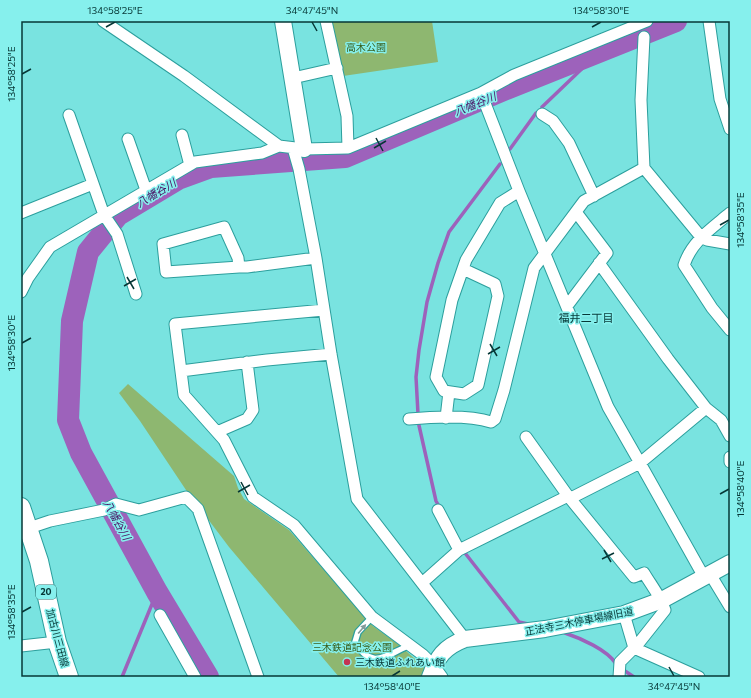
<svg xmlns="http://www.w3.org/2000/svg" width="751" height="698" viewBox="0 0 751 698" font-family="Commissioner,'Noto Sans JP',sans-serif">
<rect width="100%" height="100%" fill="#79e3e0"/>
<!-- park -->
<path fill="#8eb770" d="M 330,21 L 432,21 L 438,62 L 343,76 Z
M 128,384 L 234,476 L 238,488 L 244,499 L 289,530 L 373,626 L 398,644 L 423,666 L 425,670 L 424,677 L 339,677 L 229,547 L 186,490 L 140,421 L 119,393 Z"/>
<g fill="none" stroke-linecap="round" stroke-linejoin="round">
<!-- stream -->
<path stroke="#9d62bb" stroke-width="3.5" d="M 542,107 L 590,61 L 589,56
M 510,149 L 536,113
M 418,414 L 416,377 L 419,350 L 427,302 L 438,263 L 449,232 L 500,164
M 418,421 L 436,501 L 440,508
M 465,553 L 519,622 L 528,624
M 565,633 C 580,638 608,650 616,664
M 622,669 L 634,677
M 122,677 L 157,592"/>
<!-- river -->
<path stroke="#9d62bb" stroke-width="22" d="M 208,677 L 157,592 L 81,453 L 68,420 L 72,321 L 88,252 L 118,215 L 178,179 L 211,167 L 345,157 L 506,89 L 676,21"/>
<!-- lane casing -->
<g stroke="#2c9f9d" stroke-width="8">
<path id="lane" d="M 372,617 L 358,632 L 355,642 C 372,671 386,655 410,645"/>
</g>
<!-- street casing -->
<g stroke="#2c9f9d" stroke-width="13">
<path id="street" d="M 103,21 L 184,76 L 279,146
M 326,21 L 347,116 L 348,148
M 709,21 L 720,99 L 730,129
M 644,37 L 641,100 L 644,168 L 701,237 L 707,240 L 730,244
M 293,78 L 337,68
M 481,93 L 519,191 L 608,407 L 640,463 L 704,577
M 542,114 L 553,121 L 569,143 L 594,196
M 69,115 L 104,215 L 117,234 L 136,294
M 182,135 L 190,165
M 128,139 L 146,190
M 293,148 L 299,169 L 316,258 L 331,354 L 357,499 L 465,639
M 21,213 L 93,184
M 730,213 C 711,229 692,241 684,265 L 712,308 L 730,330
M 239,267 L 238,258 L 224,227 L 163,244 L 166,272 L 239,267 L 247,267 L 316,258
M 463,269 L 495,284 L 498,296 L 478,385 L 464,394 L 444,391 L 436,377 L 452,300 L 466,260 L 500,203 L 519,191
M 21,292 L 28,278 L 50,247 L 195,162 L 262,153 L 279,146 L 304,149 L 348,148 L 481,93 L 514,75 L 647,21
M 567,306 L 607,253 L 576,212
M 324,310 L 175,324 L 184,395 L 224,440 L 253,497 L 294,525 L 372,617 L 423,655 L 434,666 L 442,677
M 181,371 L 267,360 L 331,354
M 706,408 L 721,420 L 730,436
M 446,418 L 449,392
M 409,419 C 431,417 470,415 491,422 L 495,419 L 504,390 L 534,268 L 584,201 L 644,168
M 217,432 L 247,419 L 253,410 L 247,362
M 526,437 L 568,496 L 634,577 L 644,573 C 651,585 661,597 665,610 L 638,644 L 620,662 L 619,677
M 730,457 L 730,462
M 571,498 L 640,463 L 706,408 L 668,359 L 599,263
M 438,510 L 459,550
M 29,528 L 50,521 L 104,510 L 116,504 L 139,510 L 186,497 L 198,509 L 258,677
M 710,574 L 730,607
M 422,583 L 459,550 L 568,496
M 624,614 L 634,648 L 699,677
M 160,615 L 195,677
M 21,646 L 57,642"/>
</g>
<!-- secondary casing -->
<g stroke="#2c9f9d" stroke-width="18">
<path id="secondary" d="M 283,21 L 304,149
M 430,677 C 437,657 444,647 465,639 L 545,629 L 624,614 L 662,600 L 730,563"/>
</g>
<!-- primary casing -->
<g stroke="#2c9f9d" stroke-width="20">
<path id="primary" d="M 21,507 L 39,561 L 57,642 L 69,677"/>
</g>
<!-- lane -->
<use href="#lane" stroke="#fff" stroke-width="5.5"/>
<!-- street -->
<use href="#street" stroke="#fff" stroke-width="11"/>
<!-- secondary -->
<use href="#secondary" stroke="#fff" stroke-width="16"/>
<!-- primary -->
<use href="#primary" stroke="#fff" stroke-width="18"/>
</g>
<!-- one-way arrows -->
<defs><path id="oneway-solid" d="M-6-.8H1V-3.2L6.5 0L1 3.2V.8H-6Z"/></defs>
<use fill="#829b9a" href="#oneway-solid" transform="translate(362 629) rotate(-50)"/>
<!-- ticks -->
<path fill="none" stroke="#063736" stroke-width="1.5" d="M 312,22 L 317,31M 106,27 L 115,22M 592,27 L 601,22M 22,74 L 31,69M 376,138 L 383,151M 374,148 L 386,141M 720,225 L 729,220M 127,277 L 134,289M 124,286 L 136,279M 22,343 L 31,338M 490,344 L 497,356M 488,354 L 500,347M 241,482 L 248,495M 238,492 L 250,485M 720,494 L 729,489M 604,550 L 611,562M 602,559 L 614,553M 22,612 L 31,607M 669,667 L 674,676M 392,676 L 400,671"/>
<!-- markers -->
<circle fill="#c43453" stroke="#86f0ed" stroke-width="1.5" cx="347" cy="662" r="4"/>
<g text-anchor="middle" stroke-width="3" stroke-linejoin="round" paint-order="stroke">
<!-- shield labels -->
<rect fill="#86f0ed" stroke="#2c6e6d" stroke-width="1" x="36" y="585" width="20" height="14" rx="3"/>
<g font-size="9" font-weight="bold" fill="#063736">
<text x="46" y="595">20</text>
</g>
<!-- park labels -->
<g font-size="10" fill="#3a5e1b" stroke="#86f0ed">
<text x="366" y="51">高木公園</text>
<text x="352" y="651">三木鉄道記念公園</text>
</g>
<!-- street labels -->
<g font-size="10" fill="#063736" stroke="#86f0ed">
<text transform="translate(579 621) rotate(-11)" y="4">正法寺三木停車場線旧道</text>
<text transform="translate(58 638) rotate(75)" y="4">加古川三田線</text>
</g>
<!-- poi labels -->
<g font-size="10" fill="#063736" stroke="#86f0ed" text-anchor="start">
<text x="355" y="666">三木鉄道ふれあい館</text>
</g>
<!-- water labels -->
<g font-size="11" font-style="italic" fill="#4c1164" stroke="#86f0ed">
<text transform="translate(475 104) rotate(-22)" y="4">八幡谷川</text>
<text transform="translate(156 193) rotate(-31)" y="4">八幡谷川</text>
<text transform="translate(117 520) rotate(61)" y="4">八幡谷川</text>
</g>
<!-- neighbourhood labels -->
<g font-size="11" fill="#063736" stroke="#86f0ed">
<text x="586" y="322">福井二丁目</text>
</g>
</g>
<!-- border -->
<rect width="751" height="698" fill="none" stroke="#86f0ed" stroke-width="44"/>
<rect x="22" y="22" width="707" height="654" fill="none" stroke="#063736" stroke-width="1.5"/>
<g font-size="10" text-anchor="middle" fill="#063736">
<text x="115" y="14">134°58'25"E</text>
<text x="312" y="14">34°47'45"N</text>
<text x="601" y="14">134°58'30"E</text>
<text transform="translate(11 74) rotate(-90)" y="4">134°58'25"E</text>
<text transform="translate(740 220) rotate(-90)" y="4">134°58'35"E</text>
<text transform="translate(11 343) rotate(-90)" y="4">134°58'30"E</text>
<text transform="translate(740 489) rotate(-90)" y="4">134°58'40"E</text>
<text transform="translate(11 612) rotate(-90)" y="4">134°58'35"E</text>
<text x="392" y="690">134°58'40"E</text>
<text x="674" y="690">34°47'45"N</text>
</g>
</svg>
